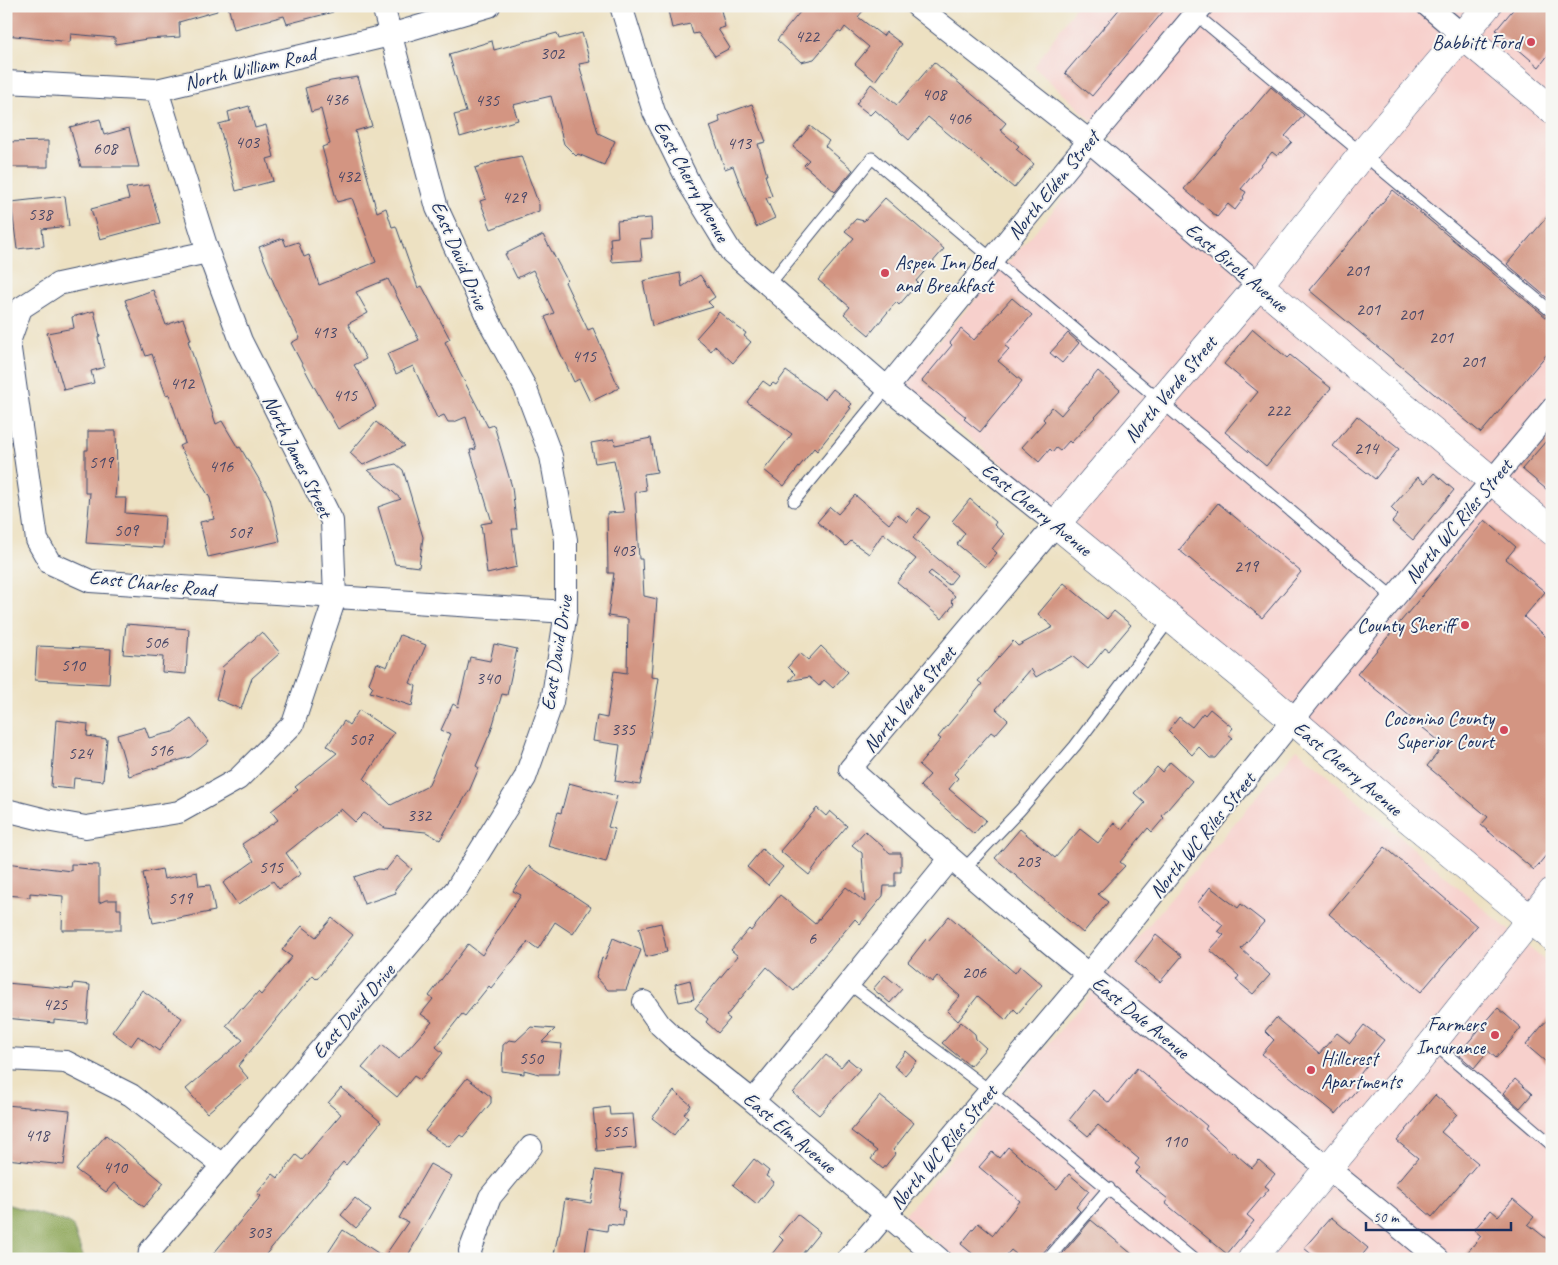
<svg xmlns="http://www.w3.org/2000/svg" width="1558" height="1265" viewBox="0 0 1558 1265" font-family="Caveat,sans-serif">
<rect width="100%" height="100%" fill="#f6f6f2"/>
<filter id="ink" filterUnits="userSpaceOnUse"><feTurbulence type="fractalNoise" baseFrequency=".02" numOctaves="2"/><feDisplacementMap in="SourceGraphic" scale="10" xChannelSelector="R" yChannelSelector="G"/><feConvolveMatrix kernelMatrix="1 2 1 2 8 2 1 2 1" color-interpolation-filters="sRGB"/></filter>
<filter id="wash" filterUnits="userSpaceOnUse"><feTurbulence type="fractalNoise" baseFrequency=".0096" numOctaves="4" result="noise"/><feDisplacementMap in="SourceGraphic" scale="20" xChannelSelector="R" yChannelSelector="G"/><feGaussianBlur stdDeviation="1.12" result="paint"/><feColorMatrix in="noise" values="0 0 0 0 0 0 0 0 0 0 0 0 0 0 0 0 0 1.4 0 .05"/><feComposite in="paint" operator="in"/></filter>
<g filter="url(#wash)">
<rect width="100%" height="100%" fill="#ede1c2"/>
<!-- built -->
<path fill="#f7d0cc" d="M 1076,6 L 1552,6 L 1552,922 L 903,382 L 1114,141 L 1034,67 Z
M 1297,749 L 1552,967 L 1552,1259 L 956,1259 L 904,1215 Z"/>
<!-- forest -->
<path fill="#8ca556" stroke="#546a5a" d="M 6,1204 L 72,1224 L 84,1259 L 6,1259 Z"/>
<g id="blocks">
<!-- building -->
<path fill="#d39582" d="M 6,6 L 216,6 L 217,11 L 179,22 L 180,37 L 147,39 L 115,44 L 115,38 L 71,34 L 70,42 L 6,35 Z
M 228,6 L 332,6 L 333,12 L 287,24 L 284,16 L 234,29 Z
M 667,6 L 720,6 L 725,27 L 718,29 L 730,48 L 715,56 L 698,33 L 693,34 L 690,24 L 672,28 Z
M 805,6 L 867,6 L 858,17 L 883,36 L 886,32 L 902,44 L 875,81 L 855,64 L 869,47 L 845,27 L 841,33 L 838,31 L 814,59 L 801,62 L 777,40 Z
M 1122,6 L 1168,6 L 1092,96 L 1065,73 Z
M 1516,6 L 1552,6 L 1552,50 L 1539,67 L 1496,30 Z
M 557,33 L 559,39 L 582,33 L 590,62 L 579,64 L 598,133 L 615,141 L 604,165 L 578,154 L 576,156 L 564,144 L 551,96 L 513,105 L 518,120 L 460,137 L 454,115 L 466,112 L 449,54 L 492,41 L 494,50 Z
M 934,62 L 1006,123 L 1000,130 L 1019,146 L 1016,149 L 1034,164 L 1014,188 L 928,117 L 909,140 L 875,110 L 870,115 L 856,104 L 871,84 L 897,105 Z
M 358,77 L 372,126 L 355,131 L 377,212 L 386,208 L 392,227 L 396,226 L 418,288 L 422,286 L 450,339 L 445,342 L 460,373 L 488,427 L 494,425 L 512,487 L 517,529 L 512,529 L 517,567 L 487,574 L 481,524 L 492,522 L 470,450 L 476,449 L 466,417 L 454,422 L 448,422 L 444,415 L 437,418 L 413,366 L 396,374 L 387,354 L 419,340 L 388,279 L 356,292 L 368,313 L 348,324 L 366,359 L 354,365 L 366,385 L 376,407 L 338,429 L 311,381 L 291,343 L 300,338 L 279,296 L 259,247 L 283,238 L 286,246 L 298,242 L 304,257 L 309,255 L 319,285 L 376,262 L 352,198 L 337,202 L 322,147 L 330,144 L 321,109 L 311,112 L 305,88 L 331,81 Z
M 1271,87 L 1304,115 L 1285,136 L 1292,142 L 1282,153 L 1280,152 L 1277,156 L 1272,152 L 1241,189 L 1246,192 L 1243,197 L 1244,198 L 1235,210 L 1228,204 L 1217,217 L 1184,189 Z
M 752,104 L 766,142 L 758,144 L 767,175 L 765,175 L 772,196 L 766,198 L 775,218 L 756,227 L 733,166 L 725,169 L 710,126 L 720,122 L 719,116 Z
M 249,106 L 255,128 L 266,125 L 274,157 L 267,159 L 273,181 L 236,191 L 219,124 L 230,121 L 228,112 Z
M 100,119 L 104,135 L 129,128 L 139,167 L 81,167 L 70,127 Z
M 810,126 L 829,141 L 825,146 L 853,170 L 835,192 L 804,165 L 809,160 L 793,147 Z
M 48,141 L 48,167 L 6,167 L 6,142 Z
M 521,156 L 539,205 L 539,211 L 491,229 L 480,201 L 486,199 L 475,168 L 500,160 Z
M 149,185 L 160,223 L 100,239 L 91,209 L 129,199 L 126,188 Z
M 1393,190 L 1547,318 L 1552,319 L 1552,348 L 1481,433 L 1309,290 Z
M 65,196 L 69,226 L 42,229 L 44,246 L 17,249 L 11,202 Z
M 885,198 L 944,249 L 916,281 L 918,283 L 899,305 L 896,302 L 869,335 L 844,314 L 850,307 L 818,280 L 854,238 L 845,231 L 856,219 L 864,221 Z
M 1552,211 L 1552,302 L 1507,264 Z
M 651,218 L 652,238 L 640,239 L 642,260 L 612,262 L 610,238 L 618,237 L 617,221 Z
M 543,235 L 567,280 L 565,282 L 588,330 L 593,328 L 619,388 L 590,402 L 579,379 L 574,382 L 559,350 L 545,317 L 554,313 L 533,270 L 517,278 L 505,254 Z
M 680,273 L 682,287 L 700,275 L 715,297 L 708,302 L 713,307 L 652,326 L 643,281 Z
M 153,290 L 166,325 L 183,319 L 191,340 L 188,341 L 216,424 L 222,421 L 238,448 L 240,447 L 270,498 L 280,541 L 208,557 L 200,522 L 214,519 L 210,498 L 179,446 L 185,443 L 169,394 L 166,395 L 152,354 L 146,356 L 125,300 Z
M 1012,298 L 1032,315 L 1005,346 L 1009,349 L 998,361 L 1022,381 L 980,432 L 964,419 L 966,417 L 922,381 L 952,345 L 950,343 L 961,329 L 974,340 Z
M 94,311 L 100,336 L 98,337 L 105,367 L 91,371 L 94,383 L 64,390 L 47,333 L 74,328 L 72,317 Z
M 719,312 L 736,326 L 746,333 L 744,336 L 751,342 L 733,363 L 715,346 L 711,351 L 696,338 Z
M 1253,329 L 1287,358 L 1290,355 L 1331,388 L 1266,466 L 1225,432 L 1258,392 L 1224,364 Z
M 1068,333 L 1079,343 L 1062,363 L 1050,353 Z
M 786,371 L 825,399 L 833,389 L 852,404 L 849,407 L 851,408 L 817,451 L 814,448 L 784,486 L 764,470 L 792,434 L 747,402 L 763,381 L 770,386 L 773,383 L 776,385 Z
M 1098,371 L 1120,390 L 1071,443 L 1069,441 L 1060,451 L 1056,448 L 1053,452 L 1050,449 L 1039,462 L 1022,447 L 1045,421 L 1043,419 L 1052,407 L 1061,415 Z
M 1357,416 L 1399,449 L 1375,479 L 1333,446 Z
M 376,422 L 405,446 L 363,465 L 350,453 Z
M 88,431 L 116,431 L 117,473 L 115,498 L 126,498 L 125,513 L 165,516 L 163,548 L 86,543 L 90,493 L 85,493 L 85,450 L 88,450 Z
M 1552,434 L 1552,494 L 1522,469 Z
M 651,438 L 657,472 L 644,474 L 646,490 L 635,492 L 639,559 L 642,559 L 644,596 L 657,599 L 651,677 L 659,678 L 648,749 L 640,785 L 615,781 L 620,745 L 593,741 L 597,716 L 607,718 L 614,671 L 627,673 L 628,619 L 608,616 L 614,573 L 608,573 L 607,513 L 624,512 L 614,460 L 595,463 L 591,443 L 614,439 L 615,445 Z
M 396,464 L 403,470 L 423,537 L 419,567 L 395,564 L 378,507 L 401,499 L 368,470 Z
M 1434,473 L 1454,490 L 1413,540 L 1392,522 L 1398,515 L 1391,508 L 1418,477 L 1425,483 Z
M 855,495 L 889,524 L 897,514 L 907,522 L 918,508 L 930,517 L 913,538 L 957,575 L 949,585 L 931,571 L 928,574 L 955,596 L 951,601 L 954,604 L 942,619 L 897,582 L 916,559 L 883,533 L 869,554 L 851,541 L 846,546 L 817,522 L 830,507 L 838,514 Z
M 970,499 L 996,522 L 994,525 L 1004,534 L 992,549 L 997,553 L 985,567 L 957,544 L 965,533 L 952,521 Z
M 1218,503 L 1301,572 L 1262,618 L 1179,550 Z
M 1485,520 L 1516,547 L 1506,559 L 1545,592 L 1524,617 L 1552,642 L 1552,848 L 1534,870 L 1481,825 L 1488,817 L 1427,766 L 1444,745 L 1357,674 Z
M 1064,583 L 1107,619 L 1114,611 L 1131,625 L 1109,651 L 1105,648 L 1088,669 L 1072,656 L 1036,677 L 1031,669 L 996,709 L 1008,720 L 995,735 L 991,732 L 954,774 L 958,778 L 949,789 L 986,820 L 974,834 L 920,786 L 930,775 L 919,765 L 941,739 L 938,737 L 982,684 L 978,681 L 1013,641 L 1018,646 L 1053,627 L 1038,614 Z
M 126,624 L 189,629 L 186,674 L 162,672 L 163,657 L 123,654 Z
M 262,632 L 280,653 L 252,678 L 241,709 L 216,699 L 224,671 L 221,668 Z
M 400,635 L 426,645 L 410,683 L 416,686 L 412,706 L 370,692 L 373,687 L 369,683 L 377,663 L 387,667 Z
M 494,644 L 517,649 L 507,695 L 502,694 L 491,731 L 476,766 L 479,768 L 470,789 L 440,840 L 426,832 L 385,828 L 364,813 L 355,822 L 341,809 L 286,853 L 301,874 L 279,889 L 273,881 L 238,905 L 223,883 L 254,861 L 242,844 L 278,820 L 271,811 L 298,790 L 295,787 L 337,753 L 327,746 L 344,721 L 349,725 L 359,710 L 394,733 L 364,779 L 391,805 L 428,786 L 451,734 L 441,730 L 453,704 L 458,707 L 470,657 L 490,661 Z
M 37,646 L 111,649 L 109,684 L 35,680 Z
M 821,646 L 848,672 L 833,688 L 824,680 L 819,686 L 809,677 L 789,681 L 795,674 L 788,667 L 800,653 L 808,660 Z
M 1210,709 L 1233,728 L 1228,734 L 1233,738 L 1216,758 L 1210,758 L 1199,747 L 1192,755 L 1168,731 L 1179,717 L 1192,727 L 1203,713 L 1205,715 Z
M 191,719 L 209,742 L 190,757 L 129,776 L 117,735 L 145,727 L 149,738 L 173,732 Z
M 56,720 L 88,724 L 87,736 L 107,739 L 103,781 L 74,778 L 73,789 L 51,787 Z
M 1170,762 L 1192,781 L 1162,816 L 1164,818 L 1152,832 L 1148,828 L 1120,862 L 1125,866 L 1098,894 L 1108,902 L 1083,933 L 995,858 L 1020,829 L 1055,858 L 1080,829 L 1098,843 L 1114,823 L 1122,830 L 1145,803 L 1134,793 L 1157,767 L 1162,772 Z
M 569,783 L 617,796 L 608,827 L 615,829 L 606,862 L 548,846 L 558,812 L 561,813 Z
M 817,808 L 826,816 L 830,811 L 847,826 L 825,852 L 809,875 L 780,851 Z
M 865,831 L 890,853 L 901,853 L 901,872 L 895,872 L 895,886 L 884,886 L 883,896 L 860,924 L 855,919 L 794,991 L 767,967 L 726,1016 L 730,1019 L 718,1033 L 706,1022 L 708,1019 L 695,1008 L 738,956 L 731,950 L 749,929 L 751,931 L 780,895 L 815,924 L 846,887 L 865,902 L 862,853 L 852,845 Z
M 1385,847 L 1477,926 L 1421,992 L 1329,914 Z
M 762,849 L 783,867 L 768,885 L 747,867 Z
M 397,856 L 412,869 L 395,889 L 396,893 L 364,904 L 354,877 L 378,869 L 386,870 Z
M 6,863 L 71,871 L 71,864 L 99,865 L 99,903 L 106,900 L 117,900 L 117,909 L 121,909 L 121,930 L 62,930 L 63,896 L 30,893 L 30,897 L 6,895 Z
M 529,866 L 591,907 L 573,934 L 555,922 L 538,949 L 528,942 L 491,988 L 489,986 L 465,1016 L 462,1014 L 436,1047 L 443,1053 L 420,1080 L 414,1076 L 397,1097 L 362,1068 L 382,1045 L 399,1059 L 432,1022 L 421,1014 L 433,999 L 429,996 L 468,944 L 482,955 L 521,895 L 513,891 Z
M 162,869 L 164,879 L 197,872 L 199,886 L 210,885 L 215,911 L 153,923 L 143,873 Z
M 1210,887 L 1238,908 L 1241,904 L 1264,922 L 1241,949 L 1270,975 L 1253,994 L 1236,980 L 1239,976 L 1210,950 L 1224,935 L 1218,931 L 1223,925 L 1197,904 Z
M 949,916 L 1015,973 L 1020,966 L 1042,985 L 1018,1013 L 1014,1009 L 1006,1020 L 978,996 L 958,1021 L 947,1011 L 960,996 L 937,976 L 932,982 L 908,962 L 926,939 L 928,941 Z
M 332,918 L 353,935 L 317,979 L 313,975 L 238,1066 L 248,1078 L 207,1113 L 186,1089 L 243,1040 L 226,1026 L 241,1008 L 243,1009 L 258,992 L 261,995 L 292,957 L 282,950 L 302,926 L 316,937 Z
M 661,923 L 667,952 L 646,957 L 639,928 Z
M 1156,935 L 1182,956 L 1160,982 L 1135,962 Z
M 613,938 L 641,950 L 626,990 L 608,990 L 596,977 L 602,958 L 605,959 Z
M 885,975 L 902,989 L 890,1003 L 873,989 Z
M 690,980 L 694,999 L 679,1002 L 675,984 Z
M 6,983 L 73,989 L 74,983 L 90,985 L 87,1023 L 54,1020 L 54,1023 L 6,1018 Z
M 142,990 L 182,1018 L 159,1051 L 138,1036 L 131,1046 L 112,1032 Z
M 1498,1008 L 1521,1028 L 1496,1058 L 1488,1051 L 1474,1068 L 1458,1054 Z
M 1552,1014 L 1552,1067 L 1526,1045 Z
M 1276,1018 L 1319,1054 L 1337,1033 L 1350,1043 L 1364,1025 L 1384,1040 L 1373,1054 L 1375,1055 L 1354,1082 L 1359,1087 L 1336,1114 L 1262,1054 L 1274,1040 L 1265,1031 Z
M 961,1022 L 975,1034 L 976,1039 L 986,1048 L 970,1066 L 942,1043 Z
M 531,1027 L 555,1029 L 542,1042 L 562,1044 L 558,1074 L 539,1074 L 524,1070 L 524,1074 L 502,1071 L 503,1045 L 509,1040 L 516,1041 Z
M 906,1051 L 917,1061 L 905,1075 L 894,1066 Z
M 826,1055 L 841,1067 L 848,1059 L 860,1069 L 819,1115 L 793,1093 Z
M 1137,1068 L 1207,1126 L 1205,1129 L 1231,1152 L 1232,1151 L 1252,1168 L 1259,1160 L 1275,1174 L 1265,1186 L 1269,1189 L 1247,1215 L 1254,1221 L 1227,1254 L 1165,1203 L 1168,1199 L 1135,1173 L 1140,1168 L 1135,1164 L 1139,1159 L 1098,1125 L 1088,1136 L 1069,1120 L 1093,1090 L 1109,1103 Z
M 467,1078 L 491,1097 L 491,1103 L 463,1137 L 460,1135 L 449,1147 L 425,1131 Z
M 1515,1079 L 1532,1094 L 1520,1108 L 1503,1093 Z
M 341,1088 L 381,1122 L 346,1165 L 343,1162 L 262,1259 L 209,1259 L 261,1196 L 257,1193 L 273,1174 L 278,1178 L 296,1155 L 302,1160 L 341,1114 L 328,1103 Z
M 674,1091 L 691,1105 L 684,1114 L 688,1117 L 674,1135 L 652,1118 Z
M 1435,1095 L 1457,1114 L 1441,1132 L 1478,1163 L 1432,1217 L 1395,1185 L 1418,1158 L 1397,1141 Z
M 880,1096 L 914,1123 L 893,1150 L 896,1153 L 883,1169 L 871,1159 L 877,1151 L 851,1131 Z
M 6,1105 L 70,1111 L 64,1165 L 6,1159 Z
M 609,1107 L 610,1115 L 633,1114 L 636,1148 L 597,1151 L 593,1109 Z
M 106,1135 L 164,1183 L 144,1207 L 114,1183 L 106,1192 L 76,1170 Z
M 1008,1147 L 1057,1189 L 1069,1174 L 1089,1191 L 1076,1207 L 1080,1211 L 1042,1254 L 1041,1259 L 1022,1259 L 1011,1250 L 1003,1259 L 979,1259 L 961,1244 L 978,1223 L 993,1235 L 1020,1201 L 979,1167 L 992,1152 L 999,1158 Z
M 754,1159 L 769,1171 L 766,1176 L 774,1182 L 757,1204 L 733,1185 Z
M 430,1164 L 452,1176 L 406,1259 L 324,1259 L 343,1230 L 384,1257 L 408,1222 L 399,1218 Z
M 596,1170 L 623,1174 L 618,1209 L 625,1211 L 623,1226 L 608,1224 L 607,1231 L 589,1228 L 584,1259 L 553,1259 L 558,1235 L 559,1235 L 565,1199 L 591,1203 Z
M 355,1198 L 371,1211 L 356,1228 L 341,1215 Z
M 1513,1199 L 1534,1217 L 1528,1224 L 1552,1243 L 1552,1259 L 1462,1259 L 1481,1236 L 1474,1230 L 1491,1210 L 1498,1216 Z
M 797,1214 L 820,1232 L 798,1259 L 768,1259 L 783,1240 L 779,1236 Z
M 1331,1217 L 1368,1248 L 1359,1259 L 1317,1259 L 1304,1248 Z
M 1091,1220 L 1138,1259 L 1058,1259 Z"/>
</g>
</g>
<g filter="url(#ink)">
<use href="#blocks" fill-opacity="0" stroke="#3a4a6d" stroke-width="1"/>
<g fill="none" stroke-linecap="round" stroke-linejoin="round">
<!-- service casing -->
<g stroke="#3a4a6d" stroke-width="13">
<path id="service" d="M 1195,14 L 1552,312
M 768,286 L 872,158 L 1394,598
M 794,501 L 887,388
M 963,870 L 1020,810 L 1075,746 L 1171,618
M 848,983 L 990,1091 L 1193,1259
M 1432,1042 L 1552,1145
M 1048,1259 L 1109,1188"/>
</g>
<!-- minor casing -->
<g stroke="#3a4a6d" stroke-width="24">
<path id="minor" d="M 621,6 L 654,112 L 690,185 L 731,252 L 887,388 L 1056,524 L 850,769 C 928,839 1007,909 1089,975 C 1205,1070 1323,1163 1438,1259
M 917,6 L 1089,141 L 1259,285
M 1428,6 L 1462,35
M 6,82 L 157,90 L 390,35 L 489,6
M 208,252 L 58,284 L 21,308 L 9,342 L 37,540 L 50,563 L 90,581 L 566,612
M 887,388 L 1089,141 L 1202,6
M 6,810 L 46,820 L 86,827 L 179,812 L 238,779 L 293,724 L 335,598 L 332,521 L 241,341 L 208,252 L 157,90
M 644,1002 L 660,1025 L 675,1039 L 753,1101 L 939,1259
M 6,1059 L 66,1062 L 131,1095 L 222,1165
M 753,1101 L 950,859
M 149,1259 L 150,1251 L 457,888 L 525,778 L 552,702 L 566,612 L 566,540 L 551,456 L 525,387 L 489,321 L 437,208 L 383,6
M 471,1259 L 470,1251 L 490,1197 L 531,1147
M 848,1259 L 1088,975 L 1321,685 L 1552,409"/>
</g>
<!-- tertiary casing -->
<g stroke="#3a4a6d" stroke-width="29">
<path id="tertiary" d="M 1487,6 L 1363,153 L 1259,285 L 1056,524 L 1241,676 L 1394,807 L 1552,937
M 1462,35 L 1552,110
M 1259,285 L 1552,531
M 1252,1259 L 1415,1065 L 1552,892"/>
</g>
<!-- service -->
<use href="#service" stroke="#fff" stroke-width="11"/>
<!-- minor -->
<use href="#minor" stroke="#fff" stroke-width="22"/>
<!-- tertiary -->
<use href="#tertiary" stroke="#fff" stroke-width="28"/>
</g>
</g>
<!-- markers -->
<g fill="#d1495b" stroke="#f6f6f2" stroke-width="2">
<circle cx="1531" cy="42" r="5"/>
<circle cx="885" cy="273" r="5"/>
<circle cx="1465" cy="625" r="5"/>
<circle cx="1504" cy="730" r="5"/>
<circle cx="1495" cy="1035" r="5"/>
<circle cx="1311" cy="1070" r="5"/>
</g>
<g text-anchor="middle" stroke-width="4" stroke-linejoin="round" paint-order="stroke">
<!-- number labels -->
<g font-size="18" fill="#494867">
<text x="807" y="42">422</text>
<text x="552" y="59">302</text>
<text x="934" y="100">408</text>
<text x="336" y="105">436</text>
<text x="487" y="106">435</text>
<text x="959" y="124">406</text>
<text x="247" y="148">403</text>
<text x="739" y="149">413</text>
<text x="105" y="154">608</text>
<text x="348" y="182">432</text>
<text x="514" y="203">429</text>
<text x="40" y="220">538</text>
<text x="1357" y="276">201</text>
<text x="1368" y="315">201</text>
<text x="1411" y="320">201</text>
<text x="324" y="338">413</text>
<text x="1441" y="343">201</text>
<text x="584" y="362">415</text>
<text x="1473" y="367">201</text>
<text x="182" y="389">412</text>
<text x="345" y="401">415</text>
<text x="1278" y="416">222</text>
<text x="1366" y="454">214</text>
<text x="101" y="468">519</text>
<text x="221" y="472">416</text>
<text x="126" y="536">509</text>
<text x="240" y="538">507</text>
<text x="623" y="556">403</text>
<text x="1246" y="572">219</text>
<text x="156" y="648">506</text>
<text x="73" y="671">510</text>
<text x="488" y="684">340</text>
<text x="623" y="735">335</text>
<text x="361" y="745">507</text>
<text x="161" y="756">516</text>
<text x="80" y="759">524</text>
<text x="419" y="821">332</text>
<text x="1028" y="867">203</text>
<text x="271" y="873">515</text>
<text x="180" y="904">519</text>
<text x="812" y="944">6</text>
<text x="974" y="978">206</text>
<text x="55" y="1010">425</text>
<text x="531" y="1064">550</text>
<text x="615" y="1137">555</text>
<text x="37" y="1141">418</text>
<text x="1175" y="1147">110</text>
<text x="115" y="1173">410</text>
<text x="259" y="1238">303</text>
</g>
<!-- poi labels -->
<g font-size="20" fill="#1b2f5e" stroke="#f6f6f2" text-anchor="end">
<text x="1521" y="49">Babbitt Ford</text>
<text x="895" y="269" text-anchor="start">Aspen Inn Bed<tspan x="895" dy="23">and Breakfast</tspan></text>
<text x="1455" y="632">County Sheriff</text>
<text x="1494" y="725">Coconino County<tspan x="1494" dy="23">Superior Court</tspan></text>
<text x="1485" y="1031">Farmers<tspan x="1485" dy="23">Insurance</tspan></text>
<text x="1321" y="1065" text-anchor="start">Hillcrest<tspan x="1321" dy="23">Apartments</tspan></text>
</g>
<!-- street labels -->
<g font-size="20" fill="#1b2f5e" stroke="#f6f6f2">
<text transform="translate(250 68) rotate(-13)" y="7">North William Road</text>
<text transform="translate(692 181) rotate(61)" y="7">East Cherry Avenue</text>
<text transform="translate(1053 185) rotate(-51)" y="7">North Elden Street</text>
<text transform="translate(460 255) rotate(67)" y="7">East David Drive</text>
<text transform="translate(1237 267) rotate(40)" y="7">East Birch Avenue</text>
<text transform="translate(1170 389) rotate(-50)" y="7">North Verde Street</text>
<text transform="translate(298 456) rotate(64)" y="7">North James Street</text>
<text transform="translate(1037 509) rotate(39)" y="7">East Cherry Avenue</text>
<text transform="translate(1458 521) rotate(-50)" y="7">North WC Riles Street</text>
<text transform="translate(152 583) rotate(6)" y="7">East Charles Road</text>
<text transform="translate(556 653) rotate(-81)" y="7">East David Drive</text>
<text transform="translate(909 699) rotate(-50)" y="7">North Verde Street</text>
<text transform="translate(1348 768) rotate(40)" y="7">East Cherry Avenue</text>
<text transform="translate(1202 835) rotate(-51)" y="7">North WC Riles Street</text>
<text transform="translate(353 1011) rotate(-50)" y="7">East David Drive</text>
<text transform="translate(1141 1017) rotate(39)" y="7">East Dale Avenue</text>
<text transform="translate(790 1132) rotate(40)" y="7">East Elm Avenue</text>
<text transform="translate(943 1147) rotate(-50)" y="7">North WC Riles Street</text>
</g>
</g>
<!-- margin -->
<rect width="1558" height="1265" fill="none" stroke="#f6f6f2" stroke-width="25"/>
<!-- scale -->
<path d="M1366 1222v8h145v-8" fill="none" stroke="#1b2f5e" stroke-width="2.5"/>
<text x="1373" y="1222" font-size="15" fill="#1b2f5e" stroke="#f6f6f2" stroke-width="4" paint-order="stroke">50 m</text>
</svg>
